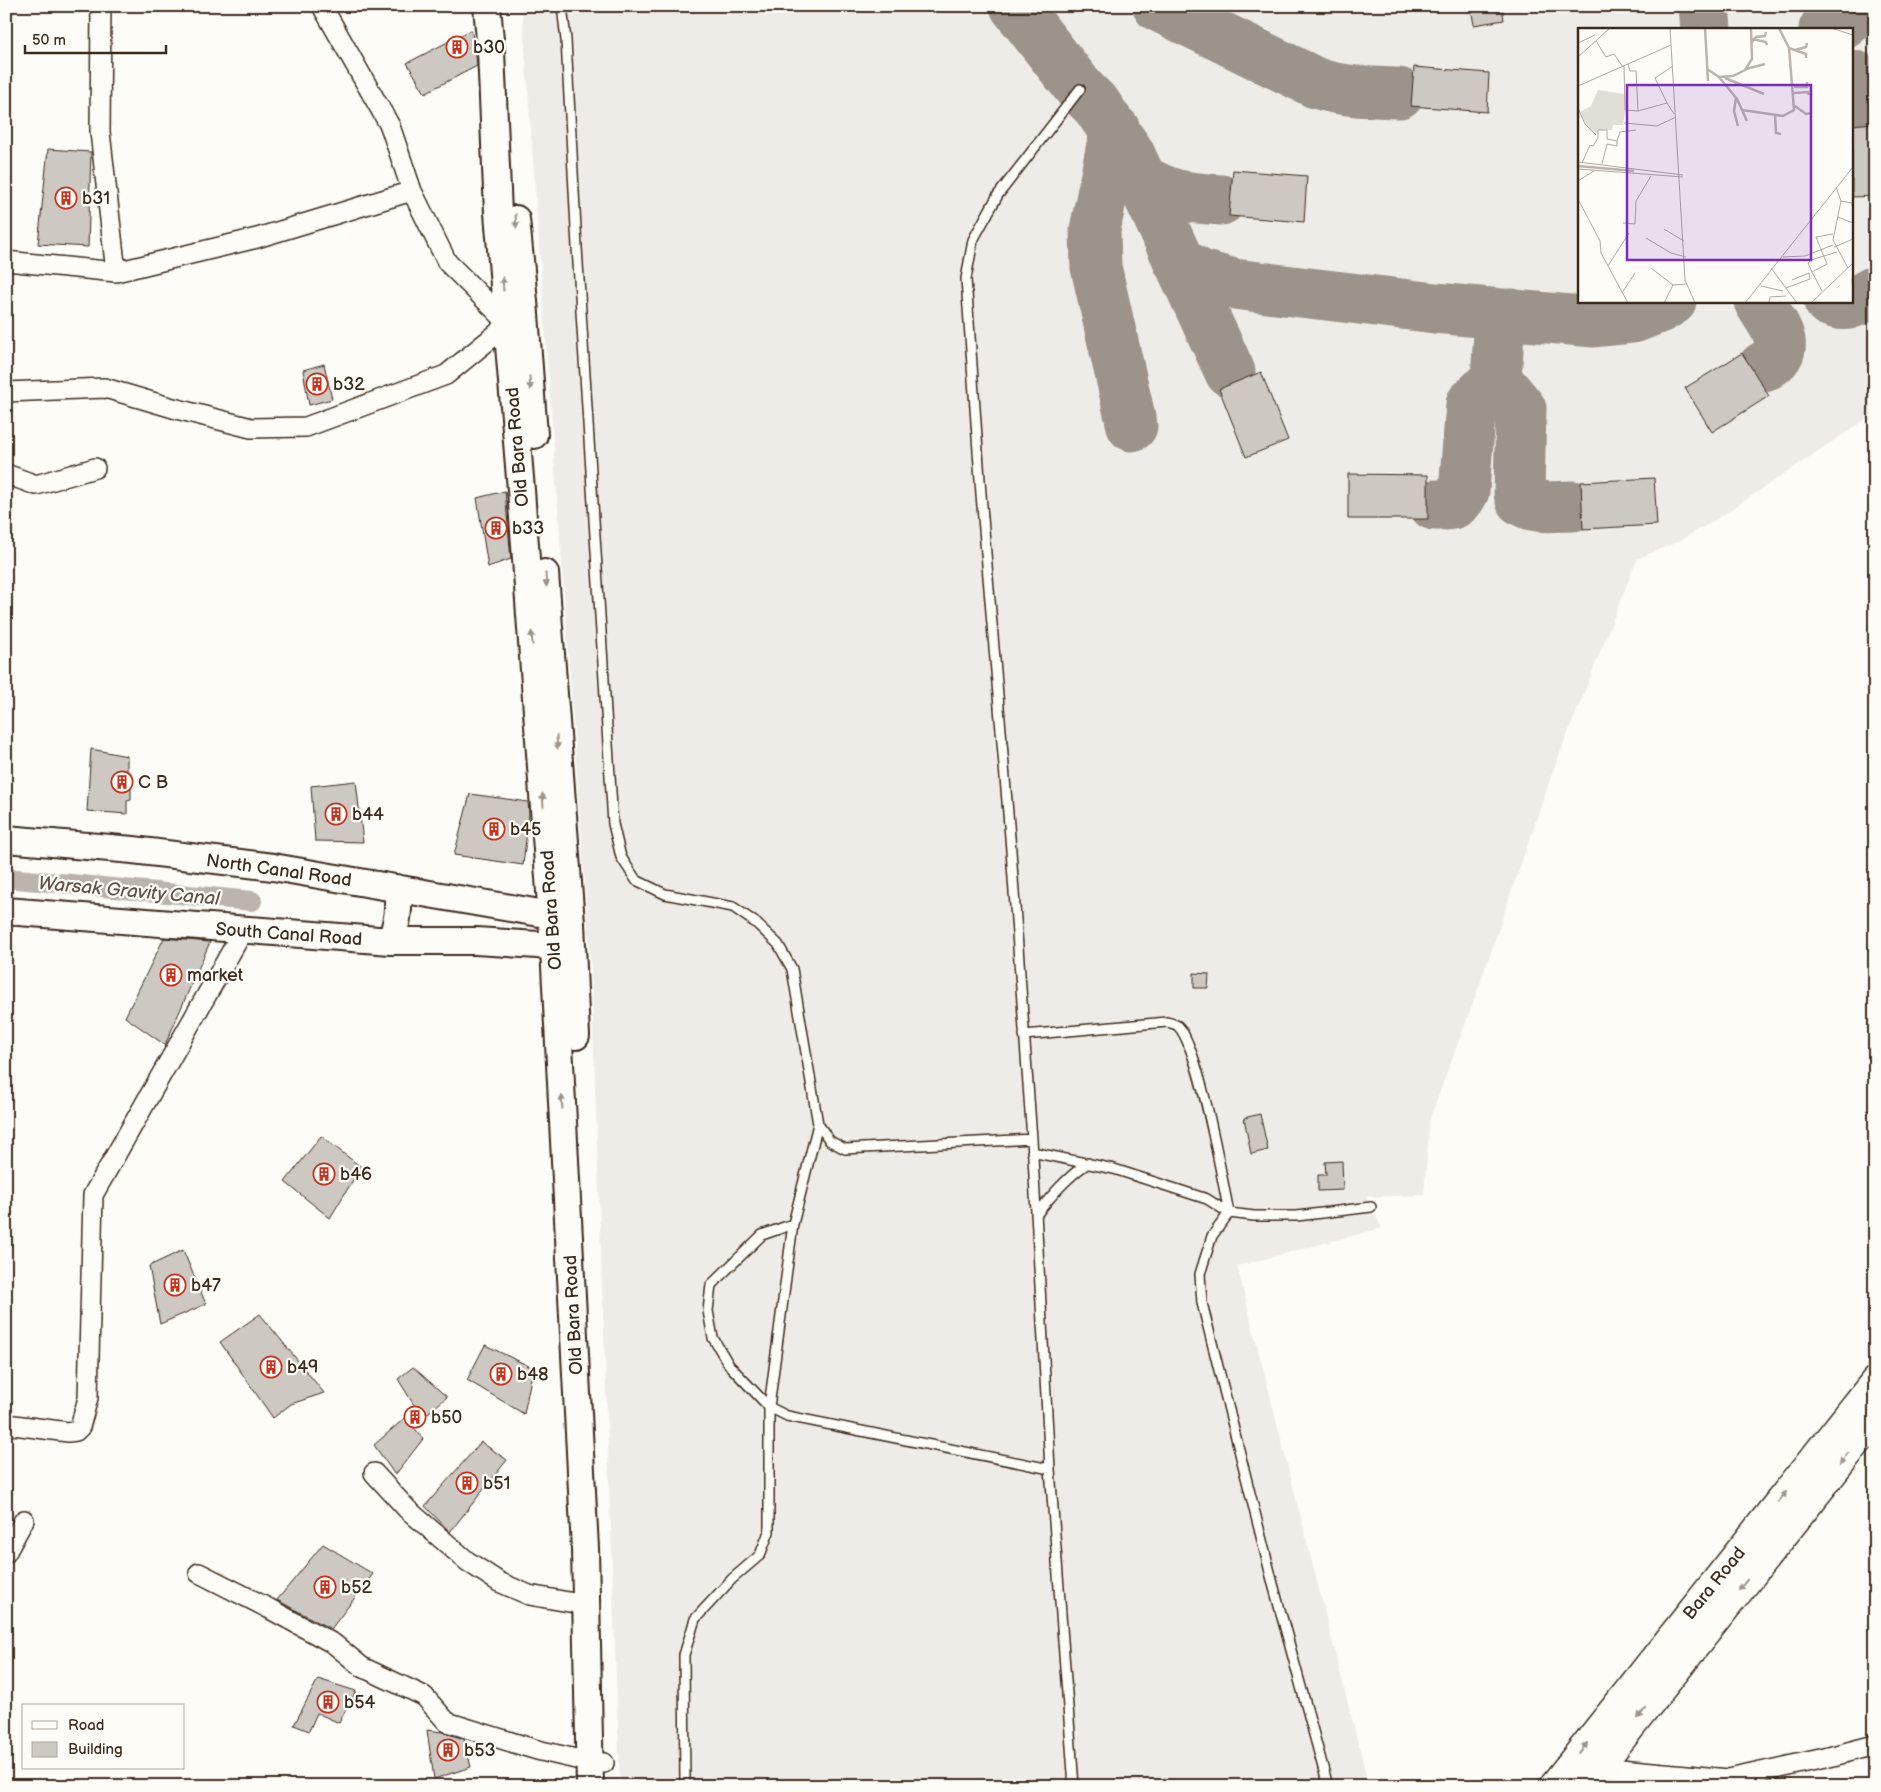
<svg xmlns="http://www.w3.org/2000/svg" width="1881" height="1792" viewBox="0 0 1881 1792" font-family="'Balsamiq Sans',sans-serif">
<rect width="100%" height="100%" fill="#fdfcf7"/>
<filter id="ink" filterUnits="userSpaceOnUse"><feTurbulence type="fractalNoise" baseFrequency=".02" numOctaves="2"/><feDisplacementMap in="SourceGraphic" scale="10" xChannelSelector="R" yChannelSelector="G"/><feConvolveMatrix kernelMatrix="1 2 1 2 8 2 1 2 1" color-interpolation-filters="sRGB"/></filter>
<g filter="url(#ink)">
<!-- built -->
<path fill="#efece7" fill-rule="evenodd" d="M 522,6 L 1875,6 L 1875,413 L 1717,519 L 1677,542 L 1637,559 L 1553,771 L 1475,998 L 1430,1118 L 1424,1195 L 1366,1197 L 1382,1228 L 1237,1266 L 1369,1786 L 620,1786 L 591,970 ZM 1580,29 L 1852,29 L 1852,301 L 1580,301 Z"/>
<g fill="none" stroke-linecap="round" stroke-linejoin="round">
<!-- canal -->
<path stroke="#bbb4ad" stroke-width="20" d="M 6,878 L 252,901"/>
<!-- taxiway -->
<path stroke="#9c938a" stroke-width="51" d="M 1015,6 L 1080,89 L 1097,106 L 1129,153 L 1230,372
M 1158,6 L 1316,83 C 1343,92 1370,92 1399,93
M 1704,6 L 1706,29
M 1824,29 C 1841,27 1850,26 1846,6
M 1852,75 C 1869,79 1865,94 1867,109
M 1115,130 L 1095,230 L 1096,267 L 1132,426
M 1141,179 C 1172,198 1187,197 1221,200
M 1178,261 L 1200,275 L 1234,284 L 1435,308 L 1594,322 L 1633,318 L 1661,307 L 1671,301
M 1759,301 C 1773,326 1797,349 1763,367
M 1829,301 C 1849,310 1857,300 1875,291
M 1511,314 L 1499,333 L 1496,379 L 1521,409 L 1519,493 L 1521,500 C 1535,510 1556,506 1573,506
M 1434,505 C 1450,505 1456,507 1464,491 L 1471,404 L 1496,379"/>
</g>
<!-- building -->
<path fill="#cdc8c2" stroke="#3b2a1e" d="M 1480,6 L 1502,6 L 1504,20 L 1474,25 L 1471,8 Z
M 471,30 L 475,45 L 477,66 L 425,93 L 407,63 Z
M 1414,67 L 1489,73 L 1487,112 L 1411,106 Z
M 1875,123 L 1875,196 L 1852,197 L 1852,125 Z
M 48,149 L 91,152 L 88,247 L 38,244 Z
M 1233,170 L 1307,176 L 1304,222 L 1229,216 Z
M 1742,353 L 1769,396 L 1712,432 L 1685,388 Z
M 324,364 L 332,399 L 309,405 L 303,370 Z
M 1261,372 L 1288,440 L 1246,457 L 1219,389 Z
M 1348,474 L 1428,475 L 1428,519 L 1348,519 Z
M 1654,478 L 1657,525 L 1583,529 L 1581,482 Z
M 505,491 L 511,559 L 488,567 L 477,498 Z
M 91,749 L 127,756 L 127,770 L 131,773 L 131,800 L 127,801 L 127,814 L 87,811 Z
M 356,781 L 363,842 L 315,841 L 311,786 Z
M 470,794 L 528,802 L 529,814 L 523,865 L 454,855 Z
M 164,938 L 210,942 L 165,1045 L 125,1017 Z
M 1194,973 L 1209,974 L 1208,988 L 1194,988 Z
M 1260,1114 L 1268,1150 L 1251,1154 L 1244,1118 Z
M 321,1136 L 361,1167 L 330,1218 L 285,1182 Z
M 1342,1161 L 1343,1190 L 1318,1191 L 1318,1175 L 1326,1175 L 1325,1162 Z
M 183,1250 L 206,1304 L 160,1324 L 149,1266 Z
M 260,1314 L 324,1393 L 291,1404 L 273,1418 L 220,1342 Z
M 485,1345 L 533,1368 L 524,1414 L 467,1380 Z
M 413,1367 L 447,1397 L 422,1418 L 398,1379 Z
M 406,1417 L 423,1439 L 395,1475 L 374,1445 Z
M 481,1442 L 507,1460 L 450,1532 L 425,1506 Z
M 323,1544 L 373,1574 L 331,1629 L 277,1600 Z
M 318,1679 L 356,1691 L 339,1723 L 317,1713 L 309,1731 L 294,1725 Z
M 427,1730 L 442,1732 L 464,1739 L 471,1767 L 434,1779 Z"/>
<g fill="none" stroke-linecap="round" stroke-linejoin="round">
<!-- service casing -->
<g stroke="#3b2a1e" stroke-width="12">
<path id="service" d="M 562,6 L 566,40 L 577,247 L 613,824 L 621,857 L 636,880 L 665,894 L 733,907 L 756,923 L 778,944 L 792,969 L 818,1124 L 830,1141 L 845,1149 L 1032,1139
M 1024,1035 L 1167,1022 C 1171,1023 1175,1024 1178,1026 C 1199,1047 1222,1178 1229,1213 L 1212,1236 L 1200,1274 L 1202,1303 L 1273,1584 L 1328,1786
M 1032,1152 L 1114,1169 L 1207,1199 L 1229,1213 L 1254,1216 L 1297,1216 L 1371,1207
M 1036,1215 C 1051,1196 1067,1177 1088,1163
M 793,1224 L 762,1235 L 711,1285 L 708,1311 L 713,1338 L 729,1365 L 769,1407 L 787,1416 L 1050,1469
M 685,1786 L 684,1655 L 695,1619 L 732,1579 L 760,1555 L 769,1532 L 769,1407 L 793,1224 L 818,1124
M 1074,1786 L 1050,1469 L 1032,1139 L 1010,837 L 981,494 L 966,279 L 973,240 L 998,195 L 1080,89"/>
</g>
<!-- minor casing -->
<g stroke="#3b2a1e" stroke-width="22">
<path id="minor" d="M 101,6 L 100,132 L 116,272
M 322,6 L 390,126 L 412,191
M 6,261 L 116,272 L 257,238 L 412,191 L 447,262 L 506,321
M 6,392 L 105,388 L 173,408 L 251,428 L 306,427 L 446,375 L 506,326
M 6,474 L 36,485 L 95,468
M 6,1424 L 68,1432 L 76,1431 L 80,1427 L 88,1398 L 93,1195 L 243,931
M 374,1473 L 407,1509 L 467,1561 L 499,1582 L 529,1595 L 586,1605
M 6,1553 L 24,1520
M 199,1573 L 268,1608 L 334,1644 L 362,1667 L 424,1696 L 447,1722 L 537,1750 L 589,1762 L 604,1763
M 1599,1767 L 1729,1779 L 1825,1758 L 1875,1745"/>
</g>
<!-- secondary casing -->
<g stroke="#3b2a1e" stroke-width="30">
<path id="secondary" d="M 487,6 L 491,51 L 498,213 L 521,490 L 554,947 L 585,1549 L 590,1786
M 516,219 L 524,301 L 534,435
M 545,573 L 571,923 L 576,1036
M 6,839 L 133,850 L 273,867 L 551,915 L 566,921
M 6,911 L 391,941 L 476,941 L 538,945 L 571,949
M 391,941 C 397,923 400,908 397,888"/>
</g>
<!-- primary casing -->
<g stroke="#3b2a1e" stroke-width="31">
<path id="primary" d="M 1553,1786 L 1875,1381
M 1584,1786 L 1875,1420"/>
</g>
<!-- service -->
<use href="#service" stroke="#fdfcf7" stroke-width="9"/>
<!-- minor -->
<use href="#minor" stroke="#fdfcf7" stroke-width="19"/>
<!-- secondary -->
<use href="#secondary" stroke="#fdfcf7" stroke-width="26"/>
<!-- primary -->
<use href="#primary" stroke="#fdfcf7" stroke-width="28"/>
</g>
<!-- one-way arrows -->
<defs><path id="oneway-solid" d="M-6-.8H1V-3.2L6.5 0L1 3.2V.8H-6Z" transform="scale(1.25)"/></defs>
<g fill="#9c938a">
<use href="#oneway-solid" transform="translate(516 221) rotate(86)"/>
<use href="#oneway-solid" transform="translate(503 284) rotate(-94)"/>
<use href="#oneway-solid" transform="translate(530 383) rotate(86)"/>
<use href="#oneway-solid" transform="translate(546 580) rotate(85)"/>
<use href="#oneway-solid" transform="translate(532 638) rotate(-94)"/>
<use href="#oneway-solid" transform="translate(557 742) rotate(86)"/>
<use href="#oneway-solid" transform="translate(543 800) rotate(-94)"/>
<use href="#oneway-solid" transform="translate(562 1102) rotate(-93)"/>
<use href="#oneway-solid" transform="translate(1844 1458) rotate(129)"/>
<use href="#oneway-solid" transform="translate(1782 1497) rotate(-52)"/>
<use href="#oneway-solid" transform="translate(1743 1585) rotate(128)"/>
<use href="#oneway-solid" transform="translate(1642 1713) rotate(128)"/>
<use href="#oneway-solid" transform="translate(1583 1748) rotate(-51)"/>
</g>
</g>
<!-- icons -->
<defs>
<g id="building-ring" transform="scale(1.125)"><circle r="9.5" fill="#fdfcf7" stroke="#c8321e" stroke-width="1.5"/><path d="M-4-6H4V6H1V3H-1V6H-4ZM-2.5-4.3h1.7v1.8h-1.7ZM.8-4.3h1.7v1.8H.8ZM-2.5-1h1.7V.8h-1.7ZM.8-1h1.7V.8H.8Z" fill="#c8321e"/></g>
</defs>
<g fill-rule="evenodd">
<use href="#building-ring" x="457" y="47"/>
<use href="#building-ring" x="66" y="198"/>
<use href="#building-ring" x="317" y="384"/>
<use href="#building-ring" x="496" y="528"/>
<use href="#building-ring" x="122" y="782"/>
<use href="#building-ring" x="336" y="814"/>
<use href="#building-ring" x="494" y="829"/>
<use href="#building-ring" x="171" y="975"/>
<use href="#building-ring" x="324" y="1174"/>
<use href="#building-ring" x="175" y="1285"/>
<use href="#building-ring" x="271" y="1367"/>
<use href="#building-ring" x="501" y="1374"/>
<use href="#building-ring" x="415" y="1417"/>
<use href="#building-ring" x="467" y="1483"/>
<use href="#building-ring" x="325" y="1587"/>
<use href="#building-ring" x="328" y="1702"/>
<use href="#building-ring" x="448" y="1750"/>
</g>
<g text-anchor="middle" stroke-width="4.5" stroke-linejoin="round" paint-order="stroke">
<!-- poi labels -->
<g font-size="18" fill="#3b2a1e" stroke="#fdfcf7" text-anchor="start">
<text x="473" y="53">b30</text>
<text x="82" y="204">b31</text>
<text x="333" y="390">b32</text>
<text x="512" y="534">b33</text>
<text x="138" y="788">C B</text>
<text x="352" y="820">b44</text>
<text x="510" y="835">b45</text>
<text x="187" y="981">market</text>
<text x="340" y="1180">b46</text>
<text x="191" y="1291">b47</text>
<text x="287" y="1373">b49</text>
<text x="517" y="1380">b48</text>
<text x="431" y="1423">b50</text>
<text x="483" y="1489">b51</text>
<text x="341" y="1593">b52</text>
<text x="344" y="1708">b54</text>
<text x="464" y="1756">b53</text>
</g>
<!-- street labels -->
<g font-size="18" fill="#3b2a1e" stroke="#fdfcf7">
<text transform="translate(517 447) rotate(-95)" y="6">Old Bara Road</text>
<text transform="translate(279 870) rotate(8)" y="6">North Canal Road</text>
<text transform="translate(551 910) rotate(-94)" y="6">Old Bara Road</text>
<text transform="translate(289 934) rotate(4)" y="6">South Canal Road</text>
<text transform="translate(573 1315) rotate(-93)" y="6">Old Bara Road</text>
<text transform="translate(1714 1583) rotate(-51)" y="6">Bara Road</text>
</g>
<!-- water labels -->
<g font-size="19" font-style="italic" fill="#615349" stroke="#fdfcf7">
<text transform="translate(129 890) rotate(5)" y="7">Warsak Gravity Canal</text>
</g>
</g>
<!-- overview -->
<g transform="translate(1578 28)">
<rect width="275" height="275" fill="#fdfcf7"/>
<path d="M 20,62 L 47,66 L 49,73 L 45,97 L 35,97 L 34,102 L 20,102 L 18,107 L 8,96 L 2,84 L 13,78 Z" fill="#e1ded7"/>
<path fill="none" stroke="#bbb4ad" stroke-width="2.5" d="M 127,0 L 130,53M 174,11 L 188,14 L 189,17M 174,14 L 178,9 L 187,8 L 188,4M 211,20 L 228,26 L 228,30M 217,22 L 228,19 L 229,15M 129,41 L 141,49 L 155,48 L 167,42 L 174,31 L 173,0M 168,41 L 187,36M 141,49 L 159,71 L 169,93M 147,50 L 186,66M 216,59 L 229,59 L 229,54M 216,65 L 230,64 L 231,67M 158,70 L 156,83 L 160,98M 217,78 L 228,86 L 233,85M 164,82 L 205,88 L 216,82 L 211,20 L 201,0M 197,87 L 198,105 L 203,106M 0,138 L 56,143"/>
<path fill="none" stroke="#afa8a0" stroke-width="1" d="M 92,0 L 107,252 L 117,275M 253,0 L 275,7M 18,13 L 28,29 L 36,26 L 45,39M 0,15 L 17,7M 0,29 L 32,0M 50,36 L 52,43 L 58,43 L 60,83M 46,38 L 47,82 L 60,83 L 89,75 L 96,86M 0,58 L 93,17M 89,75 L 77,50 L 95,38M 0,80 L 7,96 L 18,107M 46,95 L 79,98 L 98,89M 0,134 L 105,147M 4,135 L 12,117 L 15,118 L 20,110 L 20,102 L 29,102 L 29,111 L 39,113 L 42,104 L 58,102M 24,136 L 29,116 L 39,118 L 39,113M 0,141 L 105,149M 0,153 L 16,143M 258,159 L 263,173 L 255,212 L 270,240M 0,171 L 22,213 L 23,225 L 50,275M 263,173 L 274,175 L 275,184M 260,189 L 275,195M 45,195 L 57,196 L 58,173 L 73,148M 86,201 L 106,213M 68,210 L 93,225 L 108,229M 256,219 L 275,211M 205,229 L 227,228 L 255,217M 30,238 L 51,205M 73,240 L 95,257 L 109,256M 193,240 L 219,275M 234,244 L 230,235 L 233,232 L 259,224M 274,251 L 275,267M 183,258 L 205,263M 208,260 L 232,251 L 231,245 L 214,252M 244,263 L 234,244 L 249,236 L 238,209 L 255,206M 44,265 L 57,245M 86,275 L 95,257M 167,275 L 275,139M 191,275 L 192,269 L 208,268M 233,275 L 275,235"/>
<path fill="#7b2cbf" fill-opacity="0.15" stroke="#7b2cbf" stroke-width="2.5" d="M 49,57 L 233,57 L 233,232 L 49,232 Z"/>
<rect width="275" height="275" fill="none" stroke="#3b2a1e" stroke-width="2.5"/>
</g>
<!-- margin -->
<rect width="1881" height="1792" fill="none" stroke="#fdfcf7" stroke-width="25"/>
<rect x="12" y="12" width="1856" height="1767" fill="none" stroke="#3b2a1e" stroke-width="2" filter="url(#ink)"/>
<!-- legend -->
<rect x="22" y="1704" width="162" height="65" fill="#fdfcf7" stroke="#afa8a0"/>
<rect x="32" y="1721" width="25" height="8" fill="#fdfcf7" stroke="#afa8a0"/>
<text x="68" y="1730" font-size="15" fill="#3b2a1e">Road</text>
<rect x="32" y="1742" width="25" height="15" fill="#cdc8c2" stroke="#afa8a0"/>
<text x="68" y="1754" font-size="15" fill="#3b2a1e">Building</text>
<!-- scale -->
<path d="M25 45v8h141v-8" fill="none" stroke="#3b2a1e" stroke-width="2.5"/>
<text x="32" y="45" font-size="15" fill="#3b2a1e" stroke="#fdfcf7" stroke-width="4" paint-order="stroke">50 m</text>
</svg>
